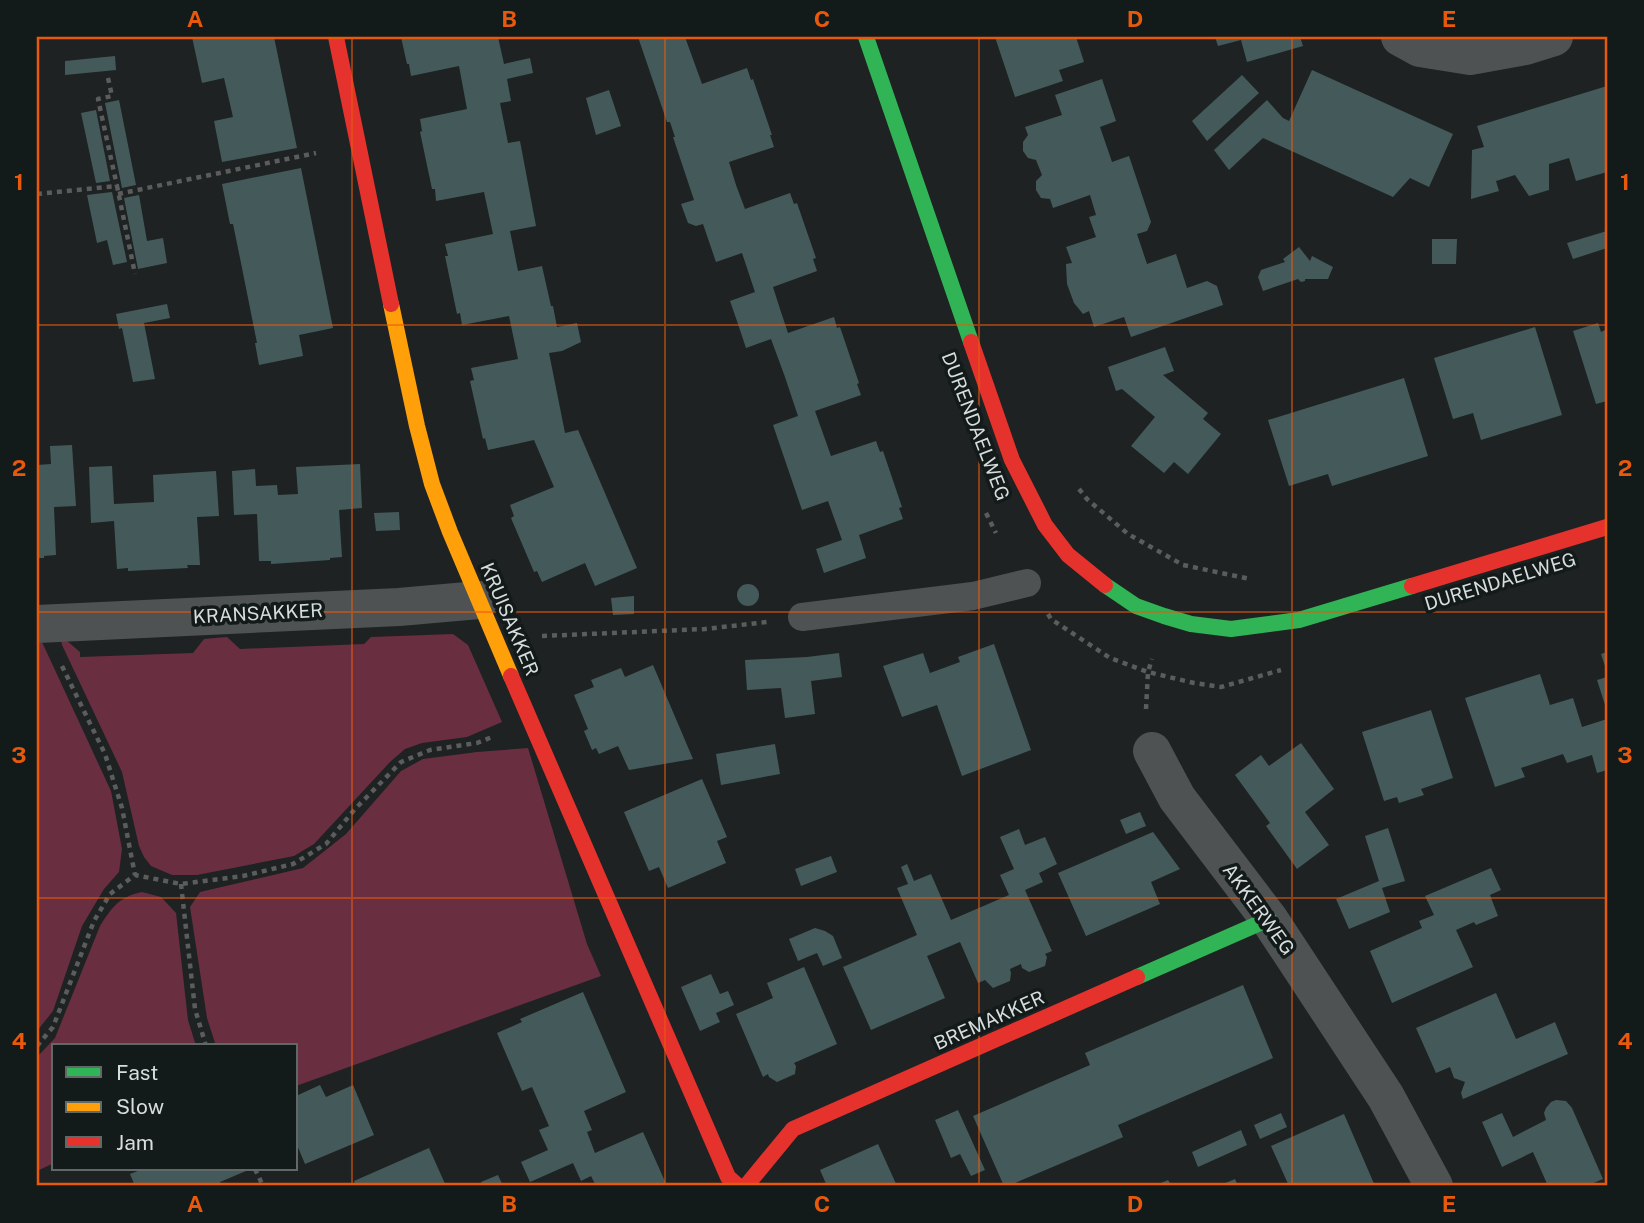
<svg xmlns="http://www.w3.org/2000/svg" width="1644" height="1223" viewBox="0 0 1644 1223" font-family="'Public Sans',sans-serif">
<rect width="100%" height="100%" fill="#1e2222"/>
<!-- green -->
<path fill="#6a2e41" d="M 453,634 L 468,645 L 502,722 L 467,737 L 422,743 L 405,749 L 390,762 L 314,844 L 294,856 L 197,875 L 172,875 L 151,866 L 144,857 L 139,846 L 122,772 L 62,645 L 61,640 L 66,640 L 80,652 L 80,657 L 193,653 L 204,639 L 227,637 L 240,649 L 364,644 L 371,637 Z
M 37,642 L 42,642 L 111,791 L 122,849 L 119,872 L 104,889 L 82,926 L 53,1011 L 37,1031 Z
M 528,748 L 587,944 L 601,976 L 296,1086 L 296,1046 L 216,1046 L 207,1018 L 190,907 L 200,892 L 303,868 L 346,834 L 401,771 L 423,759 L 477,752 Z
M 142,892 L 161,897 L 176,913 L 188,1020 L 196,1046 L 54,1046 L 54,1163 L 37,1171 L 37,1057 L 55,1038 L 100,926 C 112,907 119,897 142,892 Z"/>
<!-- building -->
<path fill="#445a5a" d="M 192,37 L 274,37 L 297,148 L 222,162 L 214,121 L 233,117 L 224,78 L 202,83 Z
M 401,37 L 498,37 L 504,64 L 530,58 L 533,73 L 507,79 L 511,101 L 500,103 L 508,143 L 520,141 L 536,226 L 510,231 L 518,271 L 542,266 L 551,306 L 553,306 L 557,327 L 577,323 L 581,342 L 562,351 L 549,353 L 565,433 L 578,430 L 637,568 L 595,586 L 585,563 L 542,582 L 537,571 L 534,572 L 511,518 L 514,516 L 510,505 L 554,487 L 534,440 L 488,450 L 485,438 L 483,439 L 470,381 L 474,380 L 471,368 L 518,359 L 509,316 L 462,325 L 460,313 L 457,314 L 445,256 L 448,256 L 445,244 L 493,234 L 484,192 L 436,201 L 435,189 L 432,189 L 420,132 L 422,131 L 420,119 L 467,109 L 459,66 L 411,76 L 409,64 L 407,64 Z
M 638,37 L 685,37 L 702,84 L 747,68 L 751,80 L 753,79 L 772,135 L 770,135 L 774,147 L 729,162 L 736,185 L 745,209 L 790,193 L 794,204 L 797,203 L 816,258 L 813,259 L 817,271 L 773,287 L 780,309 L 788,333 L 834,317 L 837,328 L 840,327 L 859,383 L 857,384 L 861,395 L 815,411 L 831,456 L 876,441 L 880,452 L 883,451 L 902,507 L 899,508 L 903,519 L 859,535 L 866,558 L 824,573 L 816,549 L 842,540 L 828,501 L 802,510 L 773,425 L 798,416 L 785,377 L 771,339 L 746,348 L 738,324 L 730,301 L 755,292 L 742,253 L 716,262 L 703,224 L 696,226 L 688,223 L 681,204 L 694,200 L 673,137 L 675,137 L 670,122 L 667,122 Z
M 995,37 L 1076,37 L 1084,62 L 1059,70 L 1063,81 L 1015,97 Z
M 1215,37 L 1300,37 L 1303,46 L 1247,62 L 1241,40 L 1218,46 Z
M 115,56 L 116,70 L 65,75 L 65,61 Z
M 1312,70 L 1453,134 L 1429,187 L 1410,178 L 1393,197 L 1263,138 L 1229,170 L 1214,150 L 1267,100 L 1283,118 L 1289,121 Z
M 1242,75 L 1259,93 L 1207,141 L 1192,121 Z
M 1102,79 L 1116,121 L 1100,127 L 1112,162 L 1129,156 L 1151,222 L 1147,231 L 1137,234 L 1147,264 L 1176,254 L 1187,288 L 1207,281 L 1217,286 L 1223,305 L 1131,337 L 1124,317 L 1094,327 L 1089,311 L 1083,314 L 1074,303 L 1067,284 L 1066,264 L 1072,263 L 1066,247 L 1096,237 L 1089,217 L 1096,215 L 1090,195 L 1053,208 L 1050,199 L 1041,198 L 1036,190 L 1036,181 L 1042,175 L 1036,160 L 1028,158 L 1023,151 L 1023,142 L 1028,135 L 1025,127 L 1062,115 L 1055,95 Z
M 1607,86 L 1607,172 L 1576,181 L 1569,158 L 1549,164 L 1549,190 L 1529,196 L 1515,175 L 1496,181 L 1499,191 L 1471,199 L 1472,150 L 1484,147 L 1477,126 Z
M 609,90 L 621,126 L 596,135 L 586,98 Z
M 119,100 L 136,185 L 122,188 L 105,103 Z
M 96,110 L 110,181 L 96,183 L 81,113 Z
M 301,168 L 333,328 L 299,335 L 303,356 L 259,365 L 255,343 L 257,343 L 241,263 L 233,224 L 230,224 L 222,184 Z
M 112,192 L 127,262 L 113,265 L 107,240 L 97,243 L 87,195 Z
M 139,195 L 147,241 L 163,238 L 167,263 L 138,269 L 124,198 Z
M 1607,231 L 1607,248 L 1573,259 L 1567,243 Z
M 1432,239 L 1457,239 L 1456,264 L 1432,264 Z
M 1299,247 L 1310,261 L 1312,256 L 1333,267 L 1328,279 L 1305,279 L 1305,281 L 1301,282 L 1298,279 L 1263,291 L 1258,277 L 1261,270 L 1285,262 L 1283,259 Z
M 167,304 L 170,318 L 144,323 L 155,379 L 133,382 L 122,328 L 119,329 L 116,314 Z
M 1598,323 L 1601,332 L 1607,329 L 1607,401 L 1596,404 L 1573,331 Z
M 1535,327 L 1562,415 L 1481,440 L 1473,413 L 1453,419 L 1434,358 Z
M 1165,347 L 1174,371 L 1163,375 L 1208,413 L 1203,419 L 1221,434 L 1188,474 L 1174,462 L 1164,473 L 1131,446 L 1155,417 L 1122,389 L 1116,391 L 1108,367 Z
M 1404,378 L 1428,456 L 1332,486 L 1328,474 L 1289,486 L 1268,420 Z
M 72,445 L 76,506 L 54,507 L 56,555 L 44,556 L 44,558 L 37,558 L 37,465 L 51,464 L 50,446 Z
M 360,464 L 362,508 L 339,510 L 342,557 L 330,558 L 330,560 L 301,562 L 271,564 L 271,561 L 259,561 L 257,514 L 234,515 L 232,471 L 255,469 L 256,486 L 277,485 L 278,495 L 298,494 L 296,467 Z
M 112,466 L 114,504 L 154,502 L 153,475 L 216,471 L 219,516 L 197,517 L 200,565 L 187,565 L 188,568 L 128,571 L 128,568 L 117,569 L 114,521 L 91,523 L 89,467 Z
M 399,512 L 400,530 L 376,531 L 374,513 Z
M737 595a11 11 0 1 1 22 0a11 11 0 1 1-22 0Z
M 634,596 L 634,614 L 613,615 L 611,598 Z
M 994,644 L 1031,750 L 962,776 L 937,705 L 902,717 L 883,666 L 923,653 L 930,673 L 960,662 L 958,657 Z
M 1607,652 L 1607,672 L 1601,654 Z
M 839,653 L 842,677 L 811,681 L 815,714 L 785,718 L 781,688 L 747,690 L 745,660 L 807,657 Z
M 653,665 L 693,759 L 629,770 L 618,746 L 599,754 L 596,748 L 592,750 L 584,731 L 588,729 L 574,695 L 594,687 L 591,680 L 621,668 L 625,677 Z
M 1540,674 L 1550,705 L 1573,698 L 1582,727 L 1607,719 L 1607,770 L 1597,773 L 1592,755 L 1567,763 L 1563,754 L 1521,768 L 1525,777 L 1495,787 L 1465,698 Z
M 1607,677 L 1607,711 L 1597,680 Z
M 1431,710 L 1453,778 L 1421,789 L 1424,795 L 1399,803 L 1397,797 L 1384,801 L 1362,732 Z
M 1301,743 L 1334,789 L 1305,812 L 1329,845 L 1297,869 L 1266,826 L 1270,823 L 1235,775 L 1261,755 L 1269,766 Z
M 775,744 L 780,774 L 721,785 L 716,754 Z
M 702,779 L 727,837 L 717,841 L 726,863 L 668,888 L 659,867 L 649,871 L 624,812 Z
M 1140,812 L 1146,826 L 1126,834 L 1120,820 Z
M 1388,828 L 1405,881 L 1382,888 L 1390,912 L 1349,929 L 1336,899 L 1379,881 L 1365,836 Z
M 1019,829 L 1025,845 L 1045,837 L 1057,864 L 1039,873 L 1043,882 L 1025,890 L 1052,951 L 1045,954 L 1047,957 L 1045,966 L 1029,972 L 1022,968 L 1021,964 L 1010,969 L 1011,973 L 1010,981 L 993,988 L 985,980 L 978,983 L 960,942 L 927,956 L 945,998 L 871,1030 L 843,967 L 917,935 L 897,888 L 908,884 L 901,867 L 907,864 L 914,881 L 931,874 L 951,920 L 1009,895 L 1000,875 L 1014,869 L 1000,837 Z
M 1153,832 L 1180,869 L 1151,882 L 1160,904 L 1086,936 L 1058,873 Z
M 831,856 L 837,872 L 801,886 L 795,869 Z
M 1491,868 L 1501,890 L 1490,895 L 1498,916 L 1476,925 L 1474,922 L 1456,930 L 1473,967 L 1392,1003 L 1370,951 L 1422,928 L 1419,921 L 1434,915 L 1425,896 Z
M 815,928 L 825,931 L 833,936 L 842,958 L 823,966 L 817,953 L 798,961 L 789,939 Z
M 804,967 L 837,1044 L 794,1063 L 796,1066 L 795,1074 L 777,1082 L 769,1077 L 768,1074 L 763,1077 L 736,1014 L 773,998 L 767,983 Z
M 711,974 L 720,994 L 728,991 L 734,1005 L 716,1013 L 720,1022 L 700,1031 L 681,987 Z
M 1243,985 L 1273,1058 L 1118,1125 L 1123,1137 L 1121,1138 L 1008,1186 L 1004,1186 L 973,1116 L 1090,1065 L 1085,1053 Z
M 583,992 L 626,1092 L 584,1111 L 592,1130 L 587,1132 L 595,1153 L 643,1132 L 667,1186 L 596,1186 L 591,1176 L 581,1181 L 573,1163 L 530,1182 L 521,1162 L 548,1150 L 539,1130 L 549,1126 L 532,1087 L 522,1091 L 497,1033 L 522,1022 L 520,1019 Z
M 1496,993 L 1516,1039 L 1555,1022 L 1568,1054 L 1463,1099 L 1461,1093 L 1465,1082 L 1454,1078 L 1450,1067 L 1436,1073 L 1416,1028 Z
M 320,1085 L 326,1097 L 353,1085 L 374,1135 L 305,1164 L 297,1145 L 296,1146 L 296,1096 Z
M 1556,1100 L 1566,1101 L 1572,1108 L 1603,1179 L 1586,1186 L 1548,1186 L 1533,1152 L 1502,1167 L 1482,1122 L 1502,1113 L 1513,1137 L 1546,1120 L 1544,1113 L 1546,1108 L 1551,1102 Z
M 958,1110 L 985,1170 L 971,1176 L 960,1154 L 951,1158 L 935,1120 Z
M 1281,1113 L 1287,1127 L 1260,1139 L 1254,1125 Z
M 1344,1114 L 1375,1186 L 1289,1186 L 1271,1146 Z
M 1241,1130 L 1247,1145 L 1198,1167 L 1192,1152 Z
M 878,1144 L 897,1186 L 827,1186 L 820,1170 Z
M 429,1148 L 446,1186 L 356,1186 L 354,1181 Z
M 143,1169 L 244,1169 L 246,1171 L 220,1182 L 221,1186 L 135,1186 L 130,1174 Z
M 498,1175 L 503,1186 L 483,1186 L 481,1182 Z
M 1235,1179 L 1238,1186 L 1218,1186 Z
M 1168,1180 L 1172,1186 L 1154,1186 Z"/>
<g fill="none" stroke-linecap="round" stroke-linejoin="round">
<!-- path -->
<path stroke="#5b5d5d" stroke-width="4.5" stroke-dasharray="5 5" stroke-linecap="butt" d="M 108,78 L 112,96 L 98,99 L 117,186
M 37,194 L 117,186 L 135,274
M 118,194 L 316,153
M 1079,489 L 1087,499 L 1128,534 L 1183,565 L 1250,579
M 986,513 L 996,533
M 1048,614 L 1051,619 L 1110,658 L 1148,672 L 1194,683 L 1221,687 L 1281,670
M 542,636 L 705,629 L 767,622
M 62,666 L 105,754 L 122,808 L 135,875
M 1146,709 L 1148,672 L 1152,659
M 181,884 L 195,1009 L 206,1046
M 37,1046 L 53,1027 L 94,921 L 110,894 L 135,875 L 181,884 L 243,876 L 293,864 L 326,844 L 355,809 L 401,762 L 430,750 L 477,743 L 492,737
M 255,1169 L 263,1186"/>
<!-- lane -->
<path stroke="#4f5252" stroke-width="28" d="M 802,617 L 973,596 L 1027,583"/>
<!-- street -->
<path stroke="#4f5252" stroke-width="38" d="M 1400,37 L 1420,48 L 1470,56 L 1525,46 L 1554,37
M 37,624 L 399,607 L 479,600
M 1152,751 L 1177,798 L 1269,919 L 1386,1097 L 1434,1186"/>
<!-- fast -->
<path stroke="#30b455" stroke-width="16" d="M 866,37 L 971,342
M 1105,585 L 1136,606 L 1164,616 L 1191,624 L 1231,629 L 1299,620 L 1412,586
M 1137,977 L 1269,919"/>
<!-- slow -->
<path stroke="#ff9f0a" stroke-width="16" d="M 391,304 L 417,426 L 432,484 L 450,532 L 511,676"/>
<!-- jam -->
<path stroke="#e5322d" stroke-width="16" d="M 336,37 L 391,304
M 971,342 L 1012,460 L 1045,525 L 1068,555 L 1105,585
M 1412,586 L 1607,527
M 511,676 L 728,1177 L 738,1186
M 746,1186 L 793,1129 L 1137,977"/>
</g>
<!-- grid -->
<path fill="none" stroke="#e8590c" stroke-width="2" stroke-opacity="0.55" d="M 352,37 L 352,1186M 665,37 L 665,1186M 979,37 L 979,1186M 1292,37 L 1292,1186M 37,325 L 1607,325M 37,612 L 1607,612M 37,898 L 1607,898"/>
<g text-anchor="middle" stroke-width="7" stroke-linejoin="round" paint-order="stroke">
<!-- street labels -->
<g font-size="19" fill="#d7dcdc" stroke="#131b1a">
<text transform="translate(976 426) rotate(69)" y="7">DURENDAELWEG</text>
<text transform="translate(1500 581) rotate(-17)" y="7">DURENDAELWEG</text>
<text transform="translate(258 613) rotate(-3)" y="7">KRANSAKKER</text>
<text transform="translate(510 619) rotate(67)" y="7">KRUISAKKER</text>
<text transform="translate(1259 909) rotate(54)" y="7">AKKERWEG</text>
<text transform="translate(989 1020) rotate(-24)" y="7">BREMAKKER</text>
</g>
</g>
<!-- border -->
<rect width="1644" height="1223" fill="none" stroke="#131b1a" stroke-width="77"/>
<!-- legend -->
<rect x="52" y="1044" width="245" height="126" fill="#131b1a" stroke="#616868" stroke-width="2"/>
<rect x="66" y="1067" width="35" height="10" fill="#30b455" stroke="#616868" stroke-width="2"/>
<text x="116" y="1080" font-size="21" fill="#d7dcdc">Fast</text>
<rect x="66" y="1102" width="35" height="10" fill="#ff9f0a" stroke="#616868" stroke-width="2"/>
<text x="116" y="1114" font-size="21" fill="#d7dcdc">Slow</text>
<rect x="66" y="1137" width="35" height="10" fill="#e5322d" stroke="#616868" stroke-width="2"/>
<text x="116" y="1150" font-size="21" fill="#d7dcdc">Jam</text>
<rect x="38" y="38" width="1568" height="1146" fill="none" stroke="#e8590c" stroke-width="2.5"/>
<g font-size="23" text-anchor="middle" font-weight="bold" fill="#e8590c">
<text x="195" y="27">A</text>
<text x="509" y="27">B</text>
<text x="822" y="27">C</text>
<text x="1135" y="27">D</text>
<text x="1449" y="27">E</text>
<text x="19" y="190">1</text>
<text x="1625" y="190">1</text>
<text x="19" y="476">2</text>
<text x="1625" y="476">2</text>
<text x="19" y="763">3</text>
<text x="1625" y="763">3</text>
<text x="19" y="1049">4</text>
<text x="1625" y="1049">4</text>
<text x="195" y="1212">A</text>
<text x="509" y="1212">B</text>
<text x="822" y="1212">C</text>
<text x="1135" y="1212">D</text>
<text x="1449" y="1212">E</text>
</g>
</svg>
